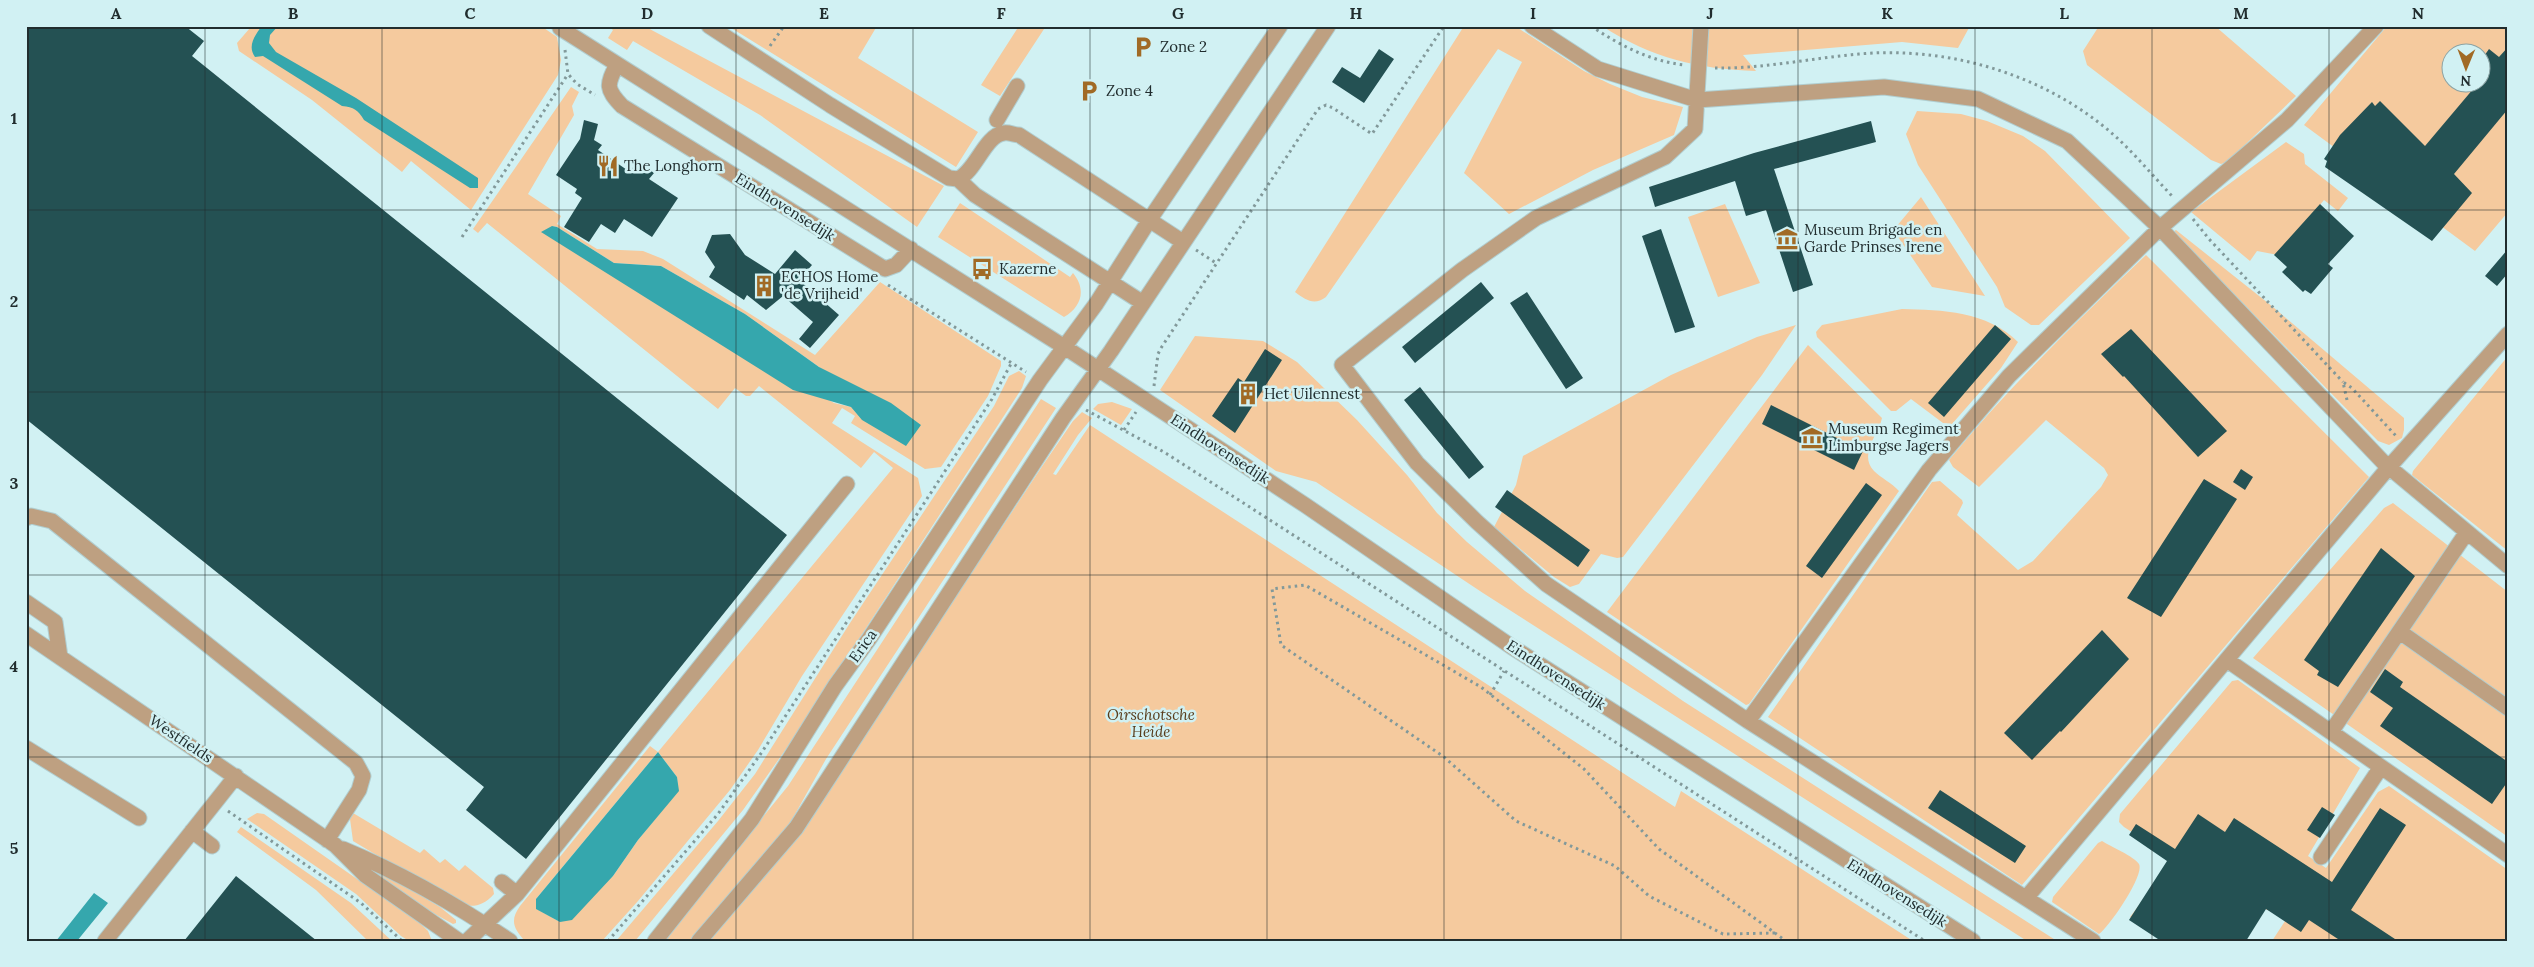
<svg xmlns="http://www.w3.org/2000/svg" width="2534" height="967" viewBox="0 0 2534 967" font-family="Lora,serif">
<rect width="100%" height="100%" fill="#d1f1f3"/>
<!-- green -->
<path fill="#f5ca9e" fill-rule="evenodd" d="M 249,26 L 541,26 L 557,37 L 561,60 L 558,75 L 471,210 L 411,161 L 402,172 L 312,100 L 239,51 L 237,43 L 250,28 Z
M 608,26 L 644,26 L 944,186 L 917,227 L 760,115 L 633,41 L 627,50 L 608,38 L 613,30 Z
M 728,26 L 877,26 L 858,58 L 978,132 L 956,167 Z
M 1019,26 L 1046,26 L 1000,96 L 981,85 Z
M 1464,26 L 1515,26 L 1584,71 L 1610,84 L 1642,97 L 1683,107 L 1674,135 L 1593,170 L 1509,214 L 1464,173 L 1522,62 L 1498,49 L 1326,297 C 1314,306 1306,300 1295,292 Z
M 1602,26 L 1939,26 L 1944,29 L 1946,26 L 1970,26 L 1958,48 L 1902,42 L 1743,55 L 1756,71 C 1698,69 1651,58 1602,26 Z
M 2099,26 L 2215,26 L 2296,96 L 2227,162 L 2221,164 L 2211,160 L 2087,65 L 2083,51 Z
M 2387,26 L 2508,26 L 2508,212 L 2475,251 L 2304,125 ZM 2452,52 L 2482,52 L 2482,82 L 2452,82 Z
M 571,87 L 579,92 L 572,106 L 574,115 L 528,194 L 561,216 L 557,224 L 597,249 L 643,251 L 663,259 L 815,355 L 880,282 L 1001,361 L 1001,366 L 988,396 L 941,467 L 925,469 L 851,423 L 855,416 L 842,408 L 832,423 L 918,478 L 922,496 L 802,676 L 758,750 L 730,790 L 638,901 L 602,941 L 525,941 C 513,928 510,920 520,906 L 650,746 L 658,752 L 893,468 L 874,452 L 861,468 L 759,386 L 750,396 L 746,396 L 735,388 L 718,409 L 487,223 L 478,233 L 473,229 ZM 552,226 L 557,227 L 614,263 L 661,266 L 745,314 L 819,367 L 862,420 L 851,407 L 834,403 ZM 658,752 L 677,777 L 678,791 L 638,840 L 613,876 L 560,922 L 537,909 L 536,899 Z
M 1917,111 L 1961,114 L 1987,121 L 2023,136 L 2045,151 L 2130,238 L 2039,325 L 2031,325 L 2005,307 L 1997,287 L 1918,165 L 1906,134 Z
M 2286,142 L 2304,154 L 2305,164 L 2348,198 L 2338,211 L 2324,200 L 2278,255 L 2257,251 L 2250,261 L 2191,212 Z
M 1921,197 L 1985,296 L 1932,287 L 1896,234 L 1896,227 Z
M 960,203 L 1070,277 L 1073,273 C 1087,290 1081,307 1064,317 L 938,237 Z
M 1725,204 L 1760,283 L 1718,297 L 1688,217 Z
M 2176,230 L 2273,307 L 2404,418 L 2404,430 L 2402,438 L 2389,445 L 2378,441 L 2173,232 Z
M 2146,255 L 2369,477 L 2022,885 L 1768,717 L 1932,482 L 1940,481 L 1962,500 L 1963,503 L 1957,515 L 2018,570 L 2033,561 L 2101,487 L 2108,475 L 2104,468 L 2046,420 L 1979,487 L 1953,467 L 1949,460 C 2009,387 2077,321 2146,255 Z
M 1902,309 C 1942,310 1987,311 2018,342 L 2001,368 L 1952,424 L 1943,423 L 1911,399 L 1896,411 L 1891,411 L 1817,337 L 1816,332 L 1822,325 Z
M 1796,325 L 1762,375 L 1623,557 L 1617,558 L 1601,554 L 1579,584 L 1570,587 L 1554,577 L 1494,527 L 1516,485 L 1523,456 L 1671,375 L 1757,337 Z
M 1195,336 L 1263,341 L 1297,362 L 1357,420 L 1407,475 L 1437,513 L 1467,542 L 1525,591 L 1683,701 L 2057,941 L 2027,941 L 1483,593 L 1316,482 L 1276,471 L 1160,390 Z
M 1808,345 L 1882,418 C 1879,434 1858,454 1874,471 C 1881,478 1892,483 1899,491 L 1749,704 L 1746,705 L 1607,612 Z
M 2508,356 L 2508,551 L 2412,475 L 2413,471 Z
M 1019,371 L 1026,376 L 1022,388 L 805,722 L 743,810 L 635,941 L 616,941 L 718,821 L 755,774 L 850,623 L 994,406 L 1009,376 Z
M 1041,399 L 1056,408 L 826,759 L 785,832 L 692,941 L 662,941 L 788,786 Z
M 1112,402 L 1132,409 L 1121,425 L 1093,409 L 1098,404 Z
M 1082,412 L 1092,418 L 1078,435 L 1053,474 L 1056,475 L 1090,425 L 1675,807 L 1681,791 L 1913,941 L 707,941 L 815,810 L 1043,465 L 1073,421 Z
M 2393,503 L 2508,592 L 2508,837 L 2253,658 L 2384,508 Z
M 2238,680 L 2360,768 L 2308,856 L 2326,868 L 2378,792 L 2389,786 L 2508,870 L 2508,941 L 2272,941 L 2287,918 L 2265,909 L 2165,941 L 2130,917 L 2174,859 L 2124,827 L 2119,822 L 2120,814 L 2232,681 Z
M 257,813 L 264,814 L 420,923 L 428,931 L 432,941 L 409,941 L 401,936 L 356,894 L 247,819 Z
M 353,813 L 420,853 L 424,849 L 440,863 L 445,859 L 459,871 L 465,865 L 493,888 L 494,894 C 483,906 474,908 458,904 L 353,841 L 350,819 Z
M 241,827 L 351,903 L 392,941 L 368,941 L 316,890 L 237,832 Z
M 2102,841 C 2110,846 2135,857 2139,864 C 2145,875 2109,927 2099,934 L 2052,902 L 2053,897 L 2098,843 Z
M 370,865 L 440,907 L 456,920 L 456,923 L 453,924 L 393,891 L 365,867 Z"/>
<!-- water -->
<path fill="#35a7ad" d="M 262,26 L 278,26 L 270,35 L 269,43 L 276,52 L 356,98 L 478,178 L 478,188 L 470,188 L 364,120 C 358,110 354,107 342,106 L 263,56 L 255,57 C 247,46 255,35 262,26 Z
M 552,226 L 557,227 L 614,263 L 661,266 L 745,314 L 819,367 L 891,403 L 921,425 L 906,446 L 862,420 L 851,407 L 793,390 L 541,232 Z
M 658,752 L 677,777 L 679,791 L 638,840 L 613,876 L 572,920 L 560,922 L 536,909 L 536,899 Z
M 94,893 L 108,903 L 77,941 L 56,941 Z"/>
<!-- building -->
<path fill="#245153" d="M 26,26 L 185,26 L 204,41 L 192,56 L 787,535 L 526,859 L 466,810 L 484,787 L 26,419 Z
M 2508,47 L 2508,109 L 2454,174 L 2472,193 L 2432,241 L 2325,167 L 2327,161 L 2324,159 L 2340,135 L 2372,102 L 2375,106 L 2380,101 L 2425,146 L 2479,82 L 2482,82 L 2482,59 L 2489,49 L 2499,57 Z
M 1379,49 L 1394,59 L 1364,103 L 1332,82 L 1342,67 L 1360,78 Z
M 584,120 L 598,124 L 594,140 L 602,145 L 598,150 L 630,172 L 637,161 L 654,173 L 649,179 L 678,198 L 652,237 L 624,219 L 615,233 L 601,224 L 589,242 L 564,227 L 582,198 L 575,193 L 577,189 L 556,175 L 580,139 Z
M 1871,121 L 1876,142 L 1774,169 L 1813,285 L 1793,292 L 1766,210 L 1746,216 L 1735,181 L 1655,207 L 1649,187 L 1754,153 Z
M 2320,204 L 2354,236 L 2328,264 L 2333,268 L 2311,294 L 2305,290 L 2303,292 L 2282,272 L 2287,267 L 2274,255 Z
M 1661,229 L 1695,327 L 1675,333 L 1642,236 Z
M 730,234 L 745,255 L 775,274 L 795,250 L 812,265 L 799,280 L 839,315 L 810,348 L 799,339 L 813,322 L 783,296 L 766,310 L 747,295 L 744,300 L 709,277 L 715,267 L 705,252 L 712,235 Z
M 2508,249 L 2508,273 L 2497,286 L 2485,276 Z
M 1481,282 L 1494,298 L 1415,363 L 1402,347 Z
M 1527,292 L 1583,378 L 1566,389 L 1510,303 Z
M 1995,325 L 2011,339 L 1944,417 L 1928,403 Z
M 2131,329 L 2227,431 L 2198,457 L 2124,376 L 2123,377 L 2101,354 Z
M 1265,349 L 1282,360 L 1235,433 L 1212,416 L 1238,378 L 1244,382 Z
M 1420,387 L 1484,467 L 1469,479 L 1404,400 Z
M 1771,405 L 1863,451 L 1854,470 L 1762,424 Z
M 2241,469 L 2253,477 L 2245,490 L 2233,482 Z
M 2204,479 L 2237,499 L 2161,617 L 2127,598 Z
M 1866,483 L 1882,495 L 1822,578 L 1806,566 Z
M 1507,490 L 1590,550 L 1578,567 L 1495,507 Z
M 2381,548 L 2415,576 L 2338,687 L 2317,675 L 2319,671 L 2304,660 Z
M 2102,630 L 2129,659 L 2061,732 L 2060,731 L 2032,760 L 2004,733 Z
M 2385,669 L 2403,682 L 2400,687 L 2508,762 L 2508,781 L 2492,804 L 2380,726 L 2393,708 L 2370,692 Z
M 1940,790 L 2026,846 L 2015,863 L 1928,808 Z
M 2322,807 L 2335,815 L 2320,838 L 2307,830 Z
M 2380,808 L 2406,825 L 2351,910 L 2398,941 L 2341,941 L 2309,920 L 2301,932 L 2266,909 L 2246,941 L 2161,941 L 2129,920 L 2167,861 L 2129,835 L 2136,824 L 2175,849 L 2198,814 L 2225,832 L 2234,818 L 2332,882 Z
M 236,876 L 317,941 L 184,941 Z"/>
<g fill="none" stroke-linecap="round" stroke-linejoin="round">
<!-- minor casing -->
<g stroke="#b1ced0" stroke-width="17">
<path id="minor" d="M 709,26 L 830,105 L 949,178 L 958,179 L 975,195 L 1143,303
M 1532,26 L 1598,69 L 1697,100 L 1884,87 L 1978,99 L 2067,141 L 2160,228 L 2384,463 L 2508,566
M 1701,26 L 1695,129 L 1665,157 L 1536,218 L 1462,270 L 1342,365 L 1417,463 L 1477,522 L 1546,584 L 1748,721 L 2093,941
M 560,28 L 1066,348 L 1305,505 L 1512,647 L 1973,941
M 617,64 C 607,85 605,88 622,106 L 885,269 L 896,265 L 911,249
M 997,120 L 1017,86
M 958,179 C 976,171 985,135 1004,133 C 1008,132 1015,135 1019,135 L 1183,242
M 26,518 L 31,516 L 52,521 L 356,763 L 363,776 L 359,790 L 327,840
M 26,602 L 55,622 L 60,657
M 2400,632 L 2508,708
M 26,634 L 335,845 L 365,875 L 459,941
M 2227,660 L 2508,855
M 1748,721 L 1929,470 L 2009,376 L 2160,228 L 2287,120 L 2376,26
M 2331,732 L 2467,532
M 26,748 L 139,818
M 192,831 L 212,846
M 343,849 C 401,873 458,906 510,941
M 2321,857 L 2381,767
M 502,882 L 517,894
M 2026,898 L 2389,467 L 2508,334
M 105,941 L 236,776
M 467,941 L 517,894 L 847,484
M 655,941 L 752,819 L 835,686 L 869,639 L 1040,380 L 1096,304 L 1150,219 L 1280,26
M 699,941 L 796,828 L 1063,418 L 1111,351 L 1328,26"/>
</g>
<!-- path -->
<path stroke="#82999a" stroke-width="3" stroke-dasharray="2.5 4" stroke-linecap="butt" d="M 1591,26 C 1619,45 1650,61 1684,65
M 770,46 L 784,26
M 565,50 L 568,74 L 577,84 L 595,95
M 1715,68 C 1768,69 1820,56 1873,53 C 1959,49 2050,78 2115,136 C 2135,154 2153,176 2172,196
M 2193,219 L 2209,239 L 2343,382
M 462,237 L 568,74
M 1196,250 L 1216,263
M 888,285 L 1026,372
M 1154,386 L 1158,354 L 1161,348 L 1318,109 L 1326,105 L 1333,108 L 1372,134 L 1444,26
M 2347,400 L 2343,382 L 2352,388 L 2396,436
M 1086,410 L 1164,452 L 1925,941
M 1124,430 L 1136,412
M 1490,695 L 1504,671
M 228,811 L 361,903 L 402,941
M 1775,933 L 1723,934 L 1649,896 L 1615,866 L 1516,821 L 1444,757 L 1281,645 L 1272,589 L 1305,585 L 1481,687 L 1584,769 L 1659,849 L 1786,941
M 608,941 L 718,814 L 762,752 L 992,399 L 1012,362"/>
<!-- minor -->
<use href="#minor" stroke="#bea081" stroke-width="15"/>
</g>
<!-- grid -->
<path fill="none" stroke="#212d2e" stroke-width="1" stroke-opacity="0.55" d="M 205,26 L 205,941M 382,26 L 382,941M 559,26 L 559,941M 736,26 L 736,941M 913,26 L 913,941M 1090,26 L 1090,941M 1267,26 L 1267,941M 1444,26 L 1444,941M 1621,26 L 1621,941M 1798,26 L 1798,941M 1975,26 L 1975,941M 2152,26 L 2152,941M 2329,26 L 2329,941M 26,210 L 2508,210M 26,392 L 2508,392M 26,575 L 2508,575M 26,757 L 2508,757"/>
<!-- icons -->
<defs>
<g id="parking-bare" transform="scale(1.725)"><path d="M-3.5-5.5H1a3.5 3.5 0 0 1 0 7H-1V5.5H-3.5ZM-1-3.4V-.6H.8a1.4 1.4 0 0 0 0-2.8Z" fill="#a16a25" stroke="#d1f1f3" stroke-width="2.5" paint-order="stroke"/></g>
<g id="restaurant-bare" transform="scale(1.725)"><path d="M-5-6h1v4h1v-4h1v4h1v-4h1v5L-1.5 .5V6h-2V.5L-5-1ZM5-6V6H3V1.5H1.5Q1.5-4 5-6Z" fill="#a16a25" stroke="#d1f1f3" stroke-width="2.5" paint-order="stroke"/></g>
<g id="museum-bare" transform="scale(1.725)"><path d="M0-6L6-3V-2H-6V-3ZM-5-1h2V3h-2ZM-1-1h2V3h-2ZM3-1h2V3H3ZM-6 4H6V6H-6Z" fill="#a16a25" stroke="#d1f1f3" stroke-width="2.5" paint-order="stroke"/></g>
<g id="bus-bare" transform="scale(1.725)"><path d="M-5-6H5V4H4V6H2V4H-2V6H-4V4H-5ZM-3.5-4V0h7V-4ZM-3.5 1.2v1.5H-2V1.2ZM2 1.2v1.5H3.5V1.2Z" fill="#a16a25" stroke="#d1f1f3" stroke-width="2.5" paint-order="stroke"/></g>
<g id="building-bare" transform="scale(1.725)"><path d="M-4-6H4V6H1V3H-1V6H-4ZM-2.5-4.3h1.7v1.8h-1.7ZM.8-4.3h1.7v1.8H.8ZM-2.5-1h1.7V.8h-1.7ZM.8-1h1.7V.8H.8Z" fill="#a16a25" stroke="#d1f1f3" stroke-width="2.5" paint-order="stroke"/></g>
</defs>
<g fill-rule="evenodd">
<use href="#parking-bare" x="1143" y="47"/>
<use href="#parking-bare" x="1089" y="91"/>
<use href="#restaurant-bare" x="608" y="166"/>
<use href="#museum-bare" x="1787" y="239"/>
<use href="#bus-bare" x="982" y="269"/>
<use href="#building-bare" x="764" y="286"/>
<use href="#building-bare" x="1248" y="394"/>
<use href="#museum-bare" x="1812" y="438"/>
</g>
<g text-anchor="middle" stroke-width="5" stroke-linejoin="round" paint-order="stroke">
<!-- poi labels -->
<g font-size="15" fill="#212d2e" stroke="#d1f1f3" text-anchor="start">
<text x="1160" y="52">Zone 2</text>
<text x="1106" y="96">Zone 4</text>
<text x="624" y="171">The Longhorn</text>
<text x="1804" y="235">Museum Brigade en<tspan x="1804" dy="17">Garde Prinses Irene</tspan></text>
<text x="999" y="274">Kazerne</text>
<text x="781" y="282">ECHOS Home<tspan x="781" dy="17">'de Vrijheid'</tspan></text>
<text x="1264" y="399">Het Uilennest</text>
<text x="1828" y="434">Museum Regiment<tspan x="1828" dy="17">Limburgse Jagers</tspan></text>
</g>
<!-- street labels -->
<g font-size="15" fill="#212d2e" stroke="#d1f1f3">
<text transform="translate(785 207) rotate(32)" y="5">Eindhovensedijk</text>
<text transform="translate(1220 449) rotate(33)" y="5">Eindhovensedijk</text>
<text transform="translate(863 646) rotate(-55)" y="5">Erica</text>
<text transform="translate(1556 675) rotate(33)" y="5">Eindhovensedijk</text>
<text transform="translate(181 739) rotate(34)" y="5">Westfields</text>
<text transform="translate(1897 893) rotate(32)" y="5">Eindhovensedijk</text>
</g>
<!-- park labels -->
<g font-size="15" font-style="italic" fill="#583c1b" stroke="#d1f1f3">
<text x="1151" y="720">Oirschotsche<tspan x="1151" dy="17">Heide</tspan></text>
</g>
</g>
<!-- border -->
<rect width="2534" height="967" fill="none" stroke="#d1f1f3" stroke-width="55"/>
<!-- north arrow -->
<g transform="translate(2466 68) rotate(181)"><circle r="24" fill="#d1f1f3" stroke="#8ba3a4"/>
<path d="M0-4L9 19L0 12L-9 19Z" fill="#a16a25"/>
<text y="-8" font-size="14" font-weight="bold" text-anchor="middle" fill="#212d2e">N</text>
</g>
<rect x="28" y="28" width="2478" height="912" fill="none" stroke="#212d2e" stroke-width="2"/>
<g font-size="16" text-anchor="middle" font-weight="bold" fill="#212d2e">
<text x="116" y="19">A</text>
<text x="293" y="19">B</text>
<text x="470" y="19">C</text>
<text x="647" y="19">D</text>
<text x="824" y="19">E</text>
<text x="1001" y="19">F</text>
<text x="1178" y="19">G</text>
<text x="1356" y="19">H</text>
<text x="1533" y="19">I</text>
<text x="1710" y="19">J</text>
<text x="1887" y="19">K</text>
<text x="2064" y="19">L</text>
<text x="2241" y="19">M</text>
<text x="2418" y="19">N</text>
<text x="14" y="124">1</text>
<text x="14" y="307">2</text>
<text x="14" y="489">3</text>
<text x="14" y="672">4</text>
<text x="14" y="854">5</text>
</g>
</svg>
